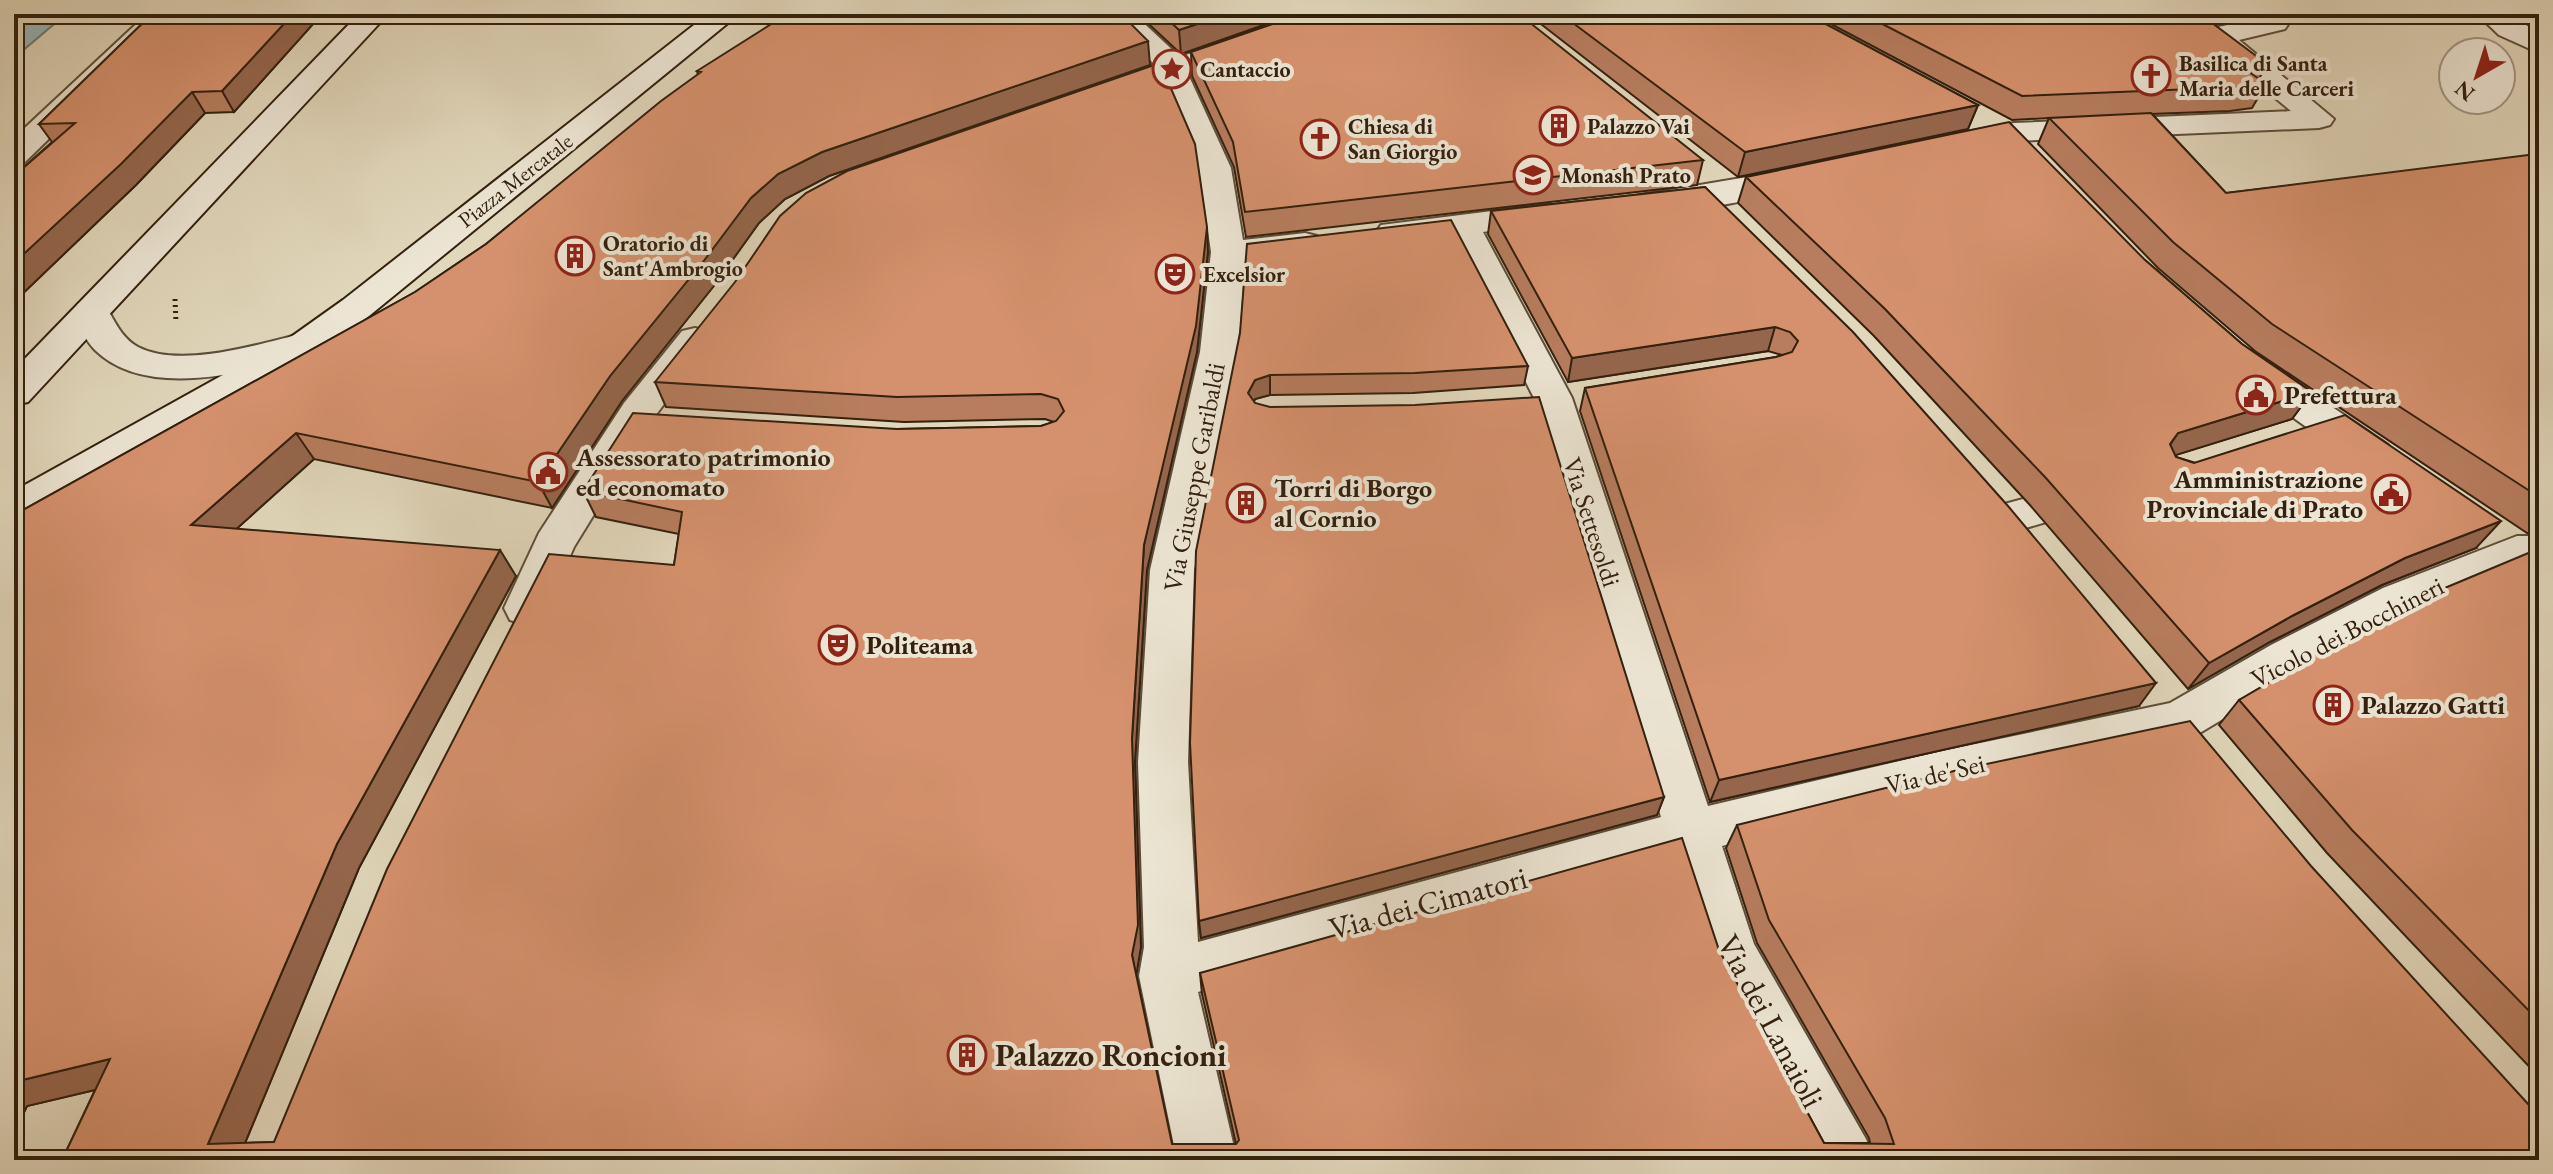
<svg xmlns="http://www.w3.org/2000/svg" width="2553" height="1174" viewBox="0 0 2553 1174" font-family="'EB Garamond',serif">
<rect width="100%" height="100%" fill="#e1d7bb"/>
<filter id="stains"><feTurbulence type="fractalNoise" baseFrequency=".0025" numOctaves="4"/><feColorMatrix values="0 0 0 0 .2 0 0 0 0 .09 0 0 0 0 .02 0 0 0 .5 -.17"/></filter>
<radialGradient id="worn" r=".72"><stop offset=".6" stop-color="#630" stop-opacity="0"/><stop offset="1" stop-color="#630" stop-opacity=".3"/></radialGradient>
<!-- water -->
<path fill="#98b7ba" stroke="#707b75" stroke-width="2" d="M 14,14 L 66,14 L 14,58 Z"/>
<g fill="none" stroke-linecap="round" stroke-linejoin="round">
<!-- street casing -->
<g stroke="#5e4e39" stroke-width="4">
<path id="street" d="M 147,14 L 177,14 L 25,162 L 14,164 L 14,138 Z
M 1104,14 L 1134,14 L 1180,57 L 1304,14 L 1345,14 L 1341,20 L 1188,74 L 1231,168 L 1243,240 L 1305,233 L 1317,236 L 1322,243 L 1317,250 L 1245,260 L 1238,352 L 1194,570 L 1188,762 L 1198,942 L 1661,817 L 1534,398 L 1451,235 L 1393,242 L 1381,239 L 1376,232 L 1381,225 L 1548,204 L 1560,207 L 1565,214 L 1560,221 L 1483,232 L 1572,398 L 1708,806 L 1942,751 L 2170,703 L 2271,645 L 2383,588 L 2517,536 L 2539,536 L 2539,568 L 2521,568 L 2415,612 L 2303,671 L 2198,734 L 1942,791 L 1722,846 L 1754,944 L 1866,1139 L 1875,1160 L 1812,1160 L 1711,971 L 1674,858 L 1198,992 L 1237,1160 L 1177,1160 L 1139,976 L 1144,947 L 1138,762 L 1150,570 L 1200,352 L 1211,252 L 1199,168 L 1162,83 L 1107,101 L 1096,98 L 1092,92 L 1096,86 L 1155,65 Z
M 2132,14 L 2175,14 L 2218,27 L 2275,15 L 2285,17 L 2289,23 L 2285,29 L 2239,40 L 2334,119 L 2330,125 L 2319,128 L 2014,141 L 1962,151 L 1951,149 L 1946,142 L 1951,135 L 2014,123 L 2291,111 L 2207,42 L 2136,20 Z
M 2477,14 L 2508,14 L 2539,33 L 2539,53 L 2499,35 Z
M 1801,168 L 1812,171 L 1817,178 L 1812,185 C 1771,195 1679,219 1640,209 L 1636,202 L 1640,195 Z
M 91,301 L 104,304 C 115,320 120,337 138,347 C 180,369 260,344 304,333 L 317,337 L 323,345 L 317,353 C 254,370 148,402 95,350 C 85,340 79,325 73,312 L 78,304 Z
M 695,328 L 708,331 L 713,339 L 652,420 L 574,547 L 542,620 L 526,625 L 510,620 L 504,608 L 539,533 L 624,403 L 682,331 Z
M 2253,359 L 2266,362 L 2388,445 L 2394,455 L 2388,465 L 2374,469 L 2360,465 L 2240,380 L 2234,371 L 2240,362 Z
M 2038,495 L 2053,500 L 2059,510 L 2053,520 L 2012,532 L 1997,528 L 1991,517 L 1997,506 Z"/>
</g>
<!-- secondary casing -->
<g stroke="#33200e" stroke-width="4">
<path id="secondary" d="M 359,14 L 388,14 L 28,402 L 14,405 L 14,370 Z
M 708,14 L 739,14 L 369,316 L 317,353 L 29,520 L 14,525 L 14,491 L 291,337 L 343,300 Z"/>
</g>
<!-- path -->
<path stroke="#33200e" stroke-width="5" stroke-dasharray="2 4" stroke-linecap="butt" d="M 175,299 L 176,323"/>
<!-- street -->
<use href="#street" fill="#ece5d3" fill-rule="evenodd"/>
<!-- secondary -->
<use href="#secondary" fill="#ece5d3" fill-rule="evenodd"/>
</g>
<!-- wall -->
<path fill="#b77d5e" stroke="#33200e" stroke-width="2" d="M 152,14 L 322,14 L 234,112 L 205,113 L 136,185 L 16,300 L 18,301 L 14,305 L 14,176 L 52,142 L 39,124 Z
M 1138,14 L 1295,14 L 1181,54 Z
M 1528,14 L 1807,14 L 1978,105 L 1968,129 L 1738,177 Z
M 1812,14 L 2205,14 L 2198,16 L 2267,64 L 2259,79 L 2266,84 L 2252,108 L 2230,111 L 2152,114 L 2226,193 L 2539,157 L 2539,533 L 2527,533 L 2255,351 L 2158,268 L 2038,144 L 2049,118 L 2012,120 Z
M 1191,52 L 1703,160 L 1697,185 L 1246,237 L 1234,167 L 1192,76 Z
M 1150,65 L 829,176 L 785,199 L 759,223 L 713,287 L 622,401 L 552,508 L 314,459 L 236,529 L 516,576 L 359,868 L 245,1143 L 274,1142 L 674,565 L 679,534 L 596,517 L 583,491 L 897,429 L 1041,426 L 1054,422 L 1045,419 L 904,422 L 666,407 L 655,382 L 1208,252 L 1197,352 L 1147,570 L 1135,762 L 1141,947 L 1136,974 L 1172,1144 L 1236,1144 L 1202,994 L 1200,973 L 1719,950 L 1824,1143 L 1870,1143 L 1869,1138 L 1757,943 L 1726,848 L 1737,825 L 2539,1160 L 62,1160 L 95,1090 L 27,1106 L 14,1133 L 14,515 L 415,292 L 486,244 L 698,75 L 697,71 Z
M 1746,177 L 2145,260 L 2242,344 L 2312,392 L 2292,419 L 2175,455 L 2176,457 L 2476,548 L 2382,585 L 2270,642 L 2188,689 L 2029,504 L 1874,336 L 1738,203 Z
M 1705,187 L 2139,706 L 1710,802 L 1580,411 L 1585,388 L 1776,357 L 1782,355 L 1768,351 L 1568,382 L 1488,234 L 1491,211 Z
M 1240,333 L 1528,366 L 1524,385 L 1413,393 L 1270,395 L 1255,399 L 1254,402 L 1664,797 L 1657,815 L 1201,938 L 1199,921 Z
M 2539,550 L 2539,1077 L 2327,853 L 2219,725 L 2239,700 Z"/>
<!-- shaded-wall -->
<path fill="#95664c" stroke="#33200e" stroke-width="2" d="M 293,14 L 322,14 L 234,112 L 222,91 Z
M 1227,14 L 1295,14 L 1181,54 L 1179,30 Z
M 1148,41 L 1150,65 L 829,176 L 785,199 L 759,223 L 713,287 L 622,401 L 552,508 L 538,482 L 610,376 L 751,198 L 778,174 L 822,152 Z
M 192,92 L 205,113 L 136,185 L 16,300 L 18,301 L 14,305 L 14,263 Z
M 1978,105 L 1968,129 L 1738,177 L 1745,152 Z
M 1207,227 L 1208,252 L 1197,352 L 1147,570 L 1135,762 L 1141,947 L 1136,977 L 1132,955 L 1132,738 L 1144,545 Z
M 1775,327 L 1768,351 L 1568,382 L 1572,358 Z
M 1270,375 L 1270,395 L 1255,399 L 1248,412 L 1248,393 L 1255,380 Z
M 2312,392 L 2292,419 L 2160,460 L 2178,433 Z
M 296,433 L 314,459 L 212,551 L 191,525 Z
M 2501,521 L 2476,548 L 2382,585 L 2270,642 L 2188,689 L 2209,663 L 2292,616 L 2405,558 Z
M 500,550 L 516,576 L 359,868 L 238,1160 L 208,1144 L 337,844 Z
M 2156,683 L 2139,706 L 1710,802 L 1719,780 Z
M 1664,797 L 1657,815 L 1201,938 L 1199,921 Z
M 110,1059 L 141,1079 L 27,1106 L 14,1133 L 14,1082 Z"/>
<!-- building -->
<path fill="#d5916d" stroke="#33200e" stroke-width="2" d="M 152,14 L 293,14 L 222,91 L 192,92 L 121,164 L 14,263 L 14,176 L 75,123 L 39,124 Z
M 787,14 L 1121,14 L 1148,41 L 822,152 L 778,174 L 751,198 L 703,262 L 610,376 L 538,482 L 296,433 L 191,525 L 500,550 L 337,844 L 208,1144 L 274,1142 L 387,869 L 549,554 L 674,565 L 682,512 L 583,491 L 633,413 L 897,429 L 1041,426 L 1056,421 L 1064,411 L 1058,399 L 1041,394 L 897,397 L 655,382 L 735,282 L 780,216 L 806,193 L 847,171 L 1160,63 L 1195,144 L 1207,227 L 1196,326 L 1144,545 L 1132,738 L 1138,925 L 1132,955 L 1172,1144 L 1236,1144 L 1239,1140 L 1200,973 L 1682,838 L 1719,950 L 1824,1143 L 1894,1144 L 1885,1118 L 1769,920 L 1737,825 L 1958,770 L 2190,721 L 2311,866 L 2539,1116 L 2539,1160 L 62,1160 L 110,1059 L 14,1082 L 14,515 L 415,292 L 486,244 L 661,101 L 701,72 L 697,71 Z
M 1162,14 L 1227,14 L 1179,30 Z
M 1302,14 L 1519,14 L 1703,160 L 1245,212 L 1233,142 L 1191,52 Z
M 1561,14 L 1807,14 L 1978,105 L 1745,152 Z
M 1863,14 L 2193,14 L 2204,17 L 2267,64 L 2242,67 L 2266,84 L 2243,87 L 2022,96 Z
M 2151,113 L 2226,193 L 2536,154 L 2539,157 L 2539,497 L 2272,324 L 2173,242 L 2049,118 Z
M 2009,122 L 2145,260 L 2242,344 L 2312,392 L 2178,433 L 2170,444 L 2176,457 L 2194,463 L 2345,415 L 2501,521 L 2405,558 L 2292,616 L 2209,663 L 2045,477 L 1885,309 L 1746,177 Z
M 1705,187 L 1853,332 L 2008,506 L 2156,683 L 1719,780 L 1585,388 L 1776,357 L 1792,352 L 1798,341 L 1790,332 L 1775,327 L 1572,358 L 1491,211 Z
M 1451,220 L 1528,366 L 1415,373 L 1270,375 L 1255,380 L 1248,393 L 1255,403 L 1270,407 L 1415,405 L 1539,397 L 1664,797 L 1199,921 L 1190,743 L 1196,551 L 1240,333 L 1247,244 Z
M 2538,549 L 2539,550 L 2539,1021 L 2352,830 L 2239,700 L 2326,649 L 2440,590 Z"/>
<!-- icons -->
<defs>
<g id="sight-ring" transform="scale(2)"><circle r="9.5" fill="#ece5d3" stroke="#8f2418" stroke-width="1.5"/><path d="M0-6L1.8-2.2L6-1.7L2.9 1.2L3.7 5.4L0 3.3L-3.7 5.4L-2.9 1.2L-6-1.7L-1.8-2.2Z" fill="#8f2418"/></g>
<g id="church-ring" transform="scale(2)"><circle r="9.5" fill="#ece5d3" stroke="#8f2418" stroke-width="1.5"/><path d="M-1.2-6h2.4v3.5h3.3v2.4h-3.3V6h-2.4V-.1h-3.3v-2.4h3.3Z" fill="#8f2418"/></g>
<g id="building-ring" transform="scale(2)"><circle r="9.5" fill="#ece5d3" stroke="#8f2418" stroke-width="1.5"/><path d="M-4-6H4V6H1V3H-1V6H-4ZM-2.5-4.3h1.7v1.8h-1.7ZM.8-4.3h1.7v1.8H.8ZM-2.5-1h1.7V.8h-1.7ZM.8-1h1.7V.8H.8Z" fill="#8f2418"/></g>
<g id="university-ring" transform="scale(2)"><circle r="9.5" fill="#ece5d3" stroke="#8f2418" stroke-width="1.5"/><path d="M0-5L7-2L0 1L-7-2ZM-4 1L0 2.5L4 1V4Q0 6-4 4Z" fill="#8f2418"/></g>
<g id="theatre-ring" transform="scale(2)"><circle r="9.5" fill="#ece5d3" stroke="#8f2418" stroke-width="1.5"/><path d="M-5-5.5Q0-4 5-5.5V0Q5 5 0 6Q-5 5-5 0ZM-3.3-2.5H-1v1.5H-3.3ZM1-2.5H3.3v1.5H1ZM-2.8 1Q0 5.5 2.8 1Z" fill="#8f2418"/></g>
<g id="civic-ring" transform="scale(2)"><circle r="9.5" fill="#ece5d3" stroke="#8f2418" stroke-width="1.5"/><path d="M-.6-6.5H3V-4.5H.6V-3L4-1V1h2V6H-6V1h2V-1L-.6-3ZM-1.2 2.5V6h2.4V2.5Z" fill="#8f2418"/></g>
</defs>
<g fill-rule="evenodd">
<use href="#sight-ring" x="1172" y="69"/>
<use href="#church-ring" x="2151" y="76"/>
<use href="#building-ring" x="1559" y="126"/>
<use href="#church-ring" x="1320" y="139"/>
<use href="#university-ring" x="1533" y="175"/>
<use href="#building-ring" x="575" y="256"/>
<use href="#theatre-ring" x="1175" y="274"/>
<use href="#civic-ring" x="2256" y="395"/>
<use href="#civic-ring" x="548" y="472"/>
<use href="#civic-ring" x="2391" y="494"/>
<use href="#building-ring" x="1246" y="503"/>
<use href="#theatre-ring" x="838" y="645"/>
<use href="#building-ring" x="2333" y="705"/>
<use href="#building-ring" x="967" y="1055"/>
</g>
<g text-anchor="middle" stroke-width="8" stroke-linejoin="round" paint-order="stroke">
<!-- far-poi labels -->
<g font-size="22" font-weight="bold" fill="#33200e" stroke="#ece5d3" text-anchor="start">
<text x="2179" y="71">Basilica di Santa<tspan x="2179" dy="25">Maria delle Carceri</tspan></text>
<text x="1200" y="77">Cantaccio</text>
<text x="1348" y="134">Chiesa di<tspan x="1348" dy="25">San Giorgio</tspan></text>
<text x="1587" y="134">Palazzo Vai</text>
<text x="1561" y="183">Monash Prato</text>
<text x="603" y="251">Oratorio di<tspan x="603" dy="25">Sant'Ambrogio</tspan></text>
<text x="1203" y="282">Excelsior</text>
</g>
<!-- far-street labels -->
<g font-size="22" fill="#33200e" stroke="#ece5d3">
<text transform="translate(515 180) rotate(-38)" y="8">Piazza Mercatale</text>
</g>
<!-- poi labels -->
<g font-size="26" font-weight="bold" fill="#33200e" stroke="#ece5d3" text-anchor="start">
<text x="2284" y="404">Prefettura</text>
<text x="576" y="466">Assessorato patrimonio<tspan x="576" dy="30">ed economato</tspan></text>
<text x="2363" y="488" text-anchor="end">Amministrazione<tspan x="2363" dy="30">Provinciale di Prato</tspan></text>
<text x="1274" y="497">Torri di Borgo<tspan x="1274" dy="30">al Cornio</tspan></text>
<text x="866" y="654">Politeama</text>
<text x="2361" y="714">Palazzo Gatti</text>
</g>
<!-- street labels -->
<g font-size="26" fill="#33200e" stroke="#ece5d3">
<text transform="translate(1194 477) rotate(-79)" y="9">Via Giuseppe Garibaldi</text>
<text transform="translate(1592 522) rotate(72)" y="9">Via Settesoldi</text>
<text transform="translate(2347 632) rotate(-27)" y="9">Vicolo dei Bocchineri</text>
<text transform="translate(1935 774) rotate(-13)" y="9">Via de' Sei</text>
</g>
<!-- near-street labels -->
<g font-size="32" fill="#33200e" stroke="#ece5d3">
<text transform="translate(1428 903) rotate(-15)" y="11">Via dei Cimatori</text>
<text transform="translate(1771 1021) rotate(62)" y="11">Via dei Lanaioli</text>
</g>
<!-- near-poi labels -->
<g font-size="32" font-weight="bold" fill="#33200e" stroke="#ece5d3" text-anchor="start">
<text x="995" y="1066">Palazzo Roncioni</text>
</g>
</g>
<!-- margin -->
<rect width="2553" height="1174" fill="none" stroke="#e1d7bb" stroke-width="48"/>
<rect x="16" y="16" width="2521" height="1142" fill="none" stroke="#33200e" stroke-width="4"/>
<rect x="24" y="24" width="2505" height="1126" fill="none" stroke="#33200e" stroke-width="2"/>
<!-- north arrow -->
<g transform="translate(2477 76) rotate(219)"><circle r="38" fill="#ece5d3" stroke="#a29684" stroke-width="2"/>
<path d="M0-6L14 30L0 20L-14 30Z" fill="#8f2418"/>
<text y="-12" font-size="22" font-weight="bold" text-anchor="middle" fill="#33200e">N</text>
</g>
<rect width="100%" height="100%" filter="url(#stains)"/>
<rect width="100%" height="100%" fill="url(#worn)"/>
</svg>
